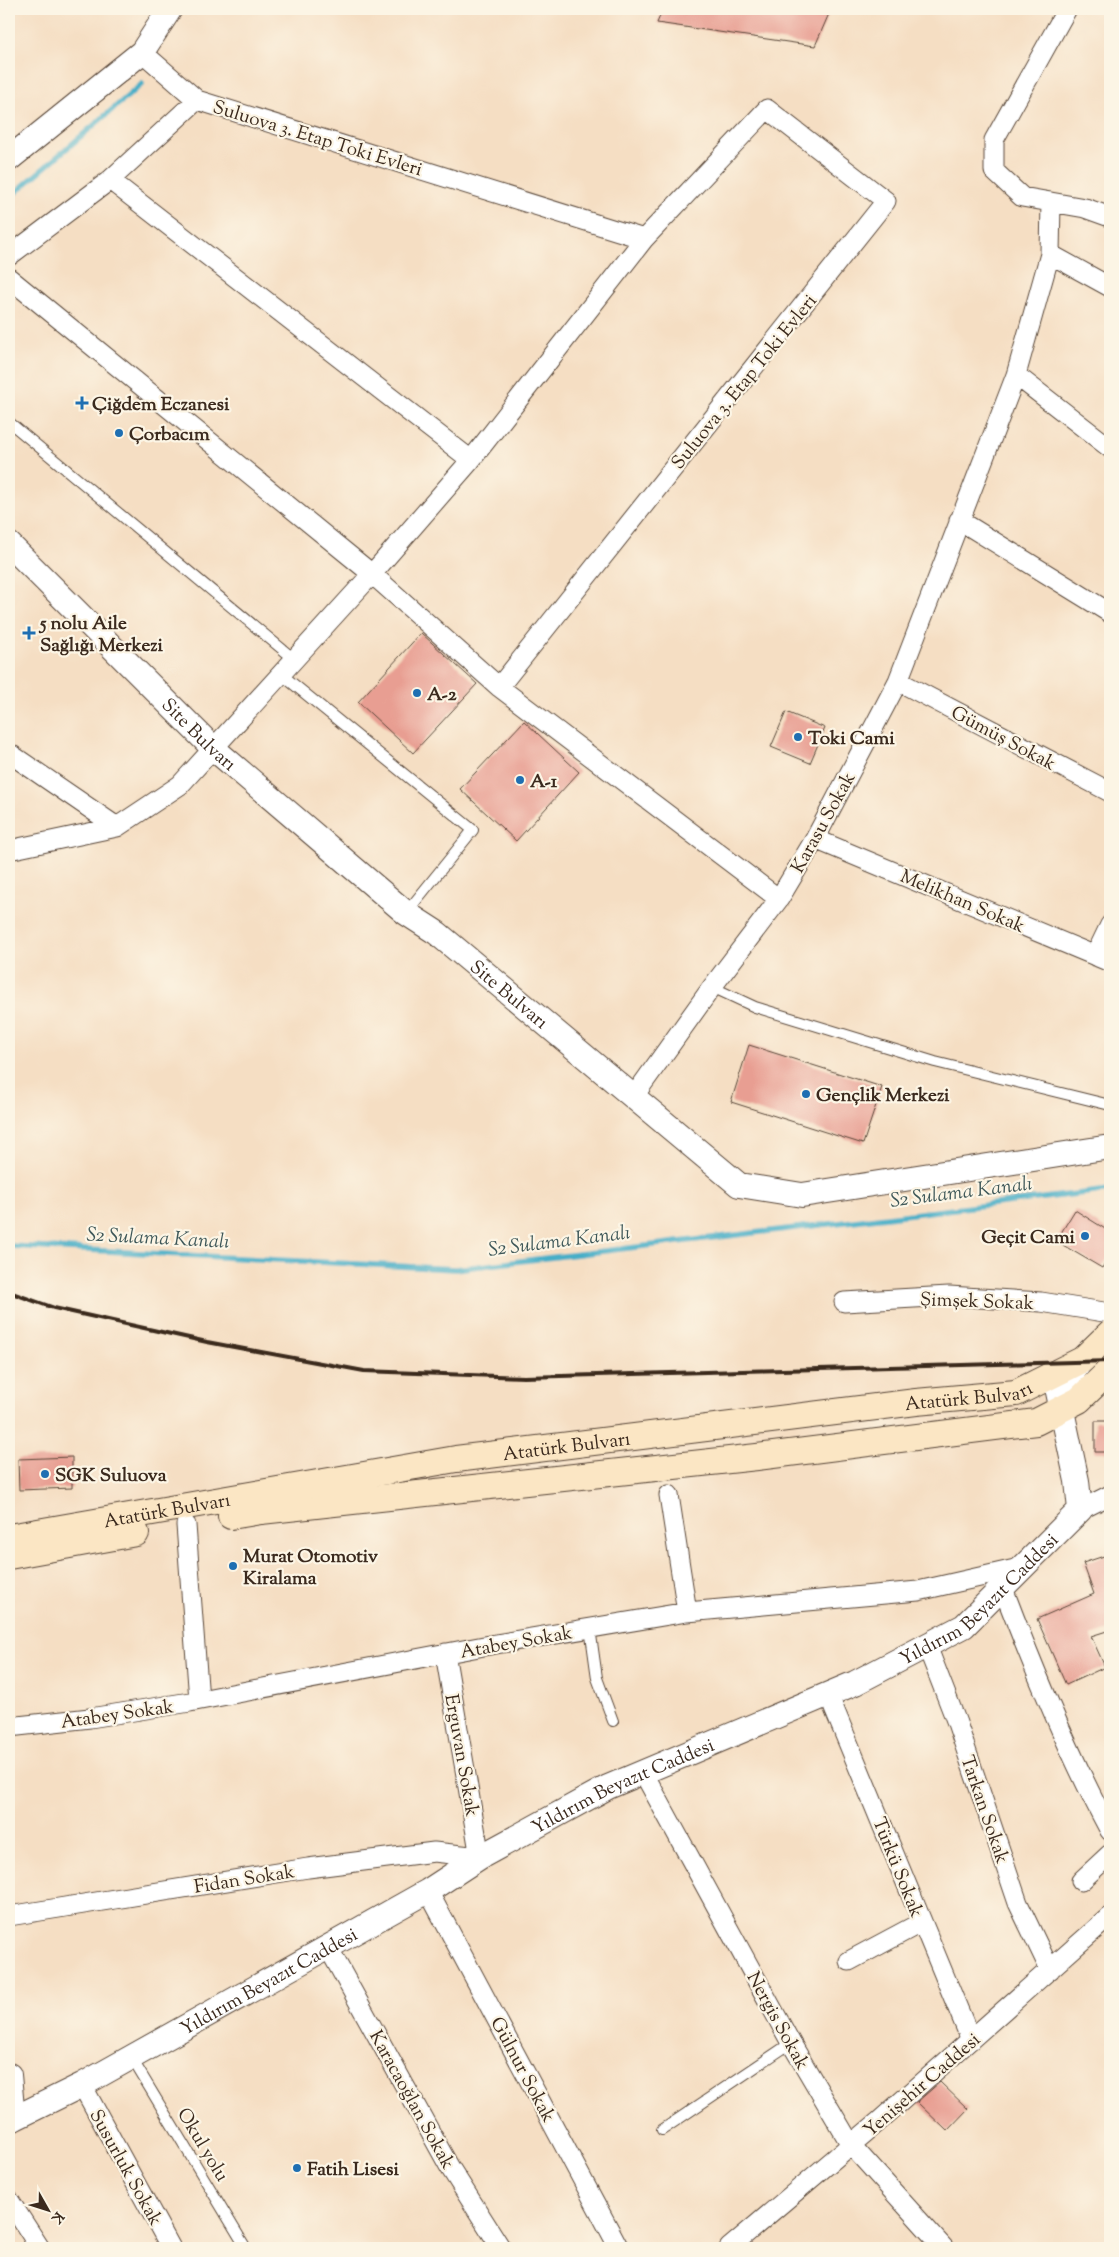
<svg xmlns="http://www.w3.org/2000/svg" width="1119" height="2257" viewBox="0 0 1119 2257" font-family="'Sorts Mill Goudy',serif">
<rect width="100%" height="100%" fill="#fcf5e5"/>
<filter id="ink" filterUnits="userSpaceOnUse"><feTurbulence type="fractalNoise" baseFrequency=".02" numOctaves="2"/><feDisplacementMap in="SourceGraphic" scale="10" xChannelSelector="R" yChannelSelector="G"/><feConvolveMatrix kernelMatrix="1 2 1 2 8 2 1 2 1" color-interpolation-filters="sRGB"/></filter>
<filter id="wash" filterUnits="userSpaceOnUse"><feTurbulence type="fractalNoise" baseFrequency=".0096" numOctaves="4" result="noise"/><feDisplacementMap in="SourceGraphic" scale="20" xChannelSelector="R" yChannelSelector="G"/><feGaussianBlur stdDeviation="1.12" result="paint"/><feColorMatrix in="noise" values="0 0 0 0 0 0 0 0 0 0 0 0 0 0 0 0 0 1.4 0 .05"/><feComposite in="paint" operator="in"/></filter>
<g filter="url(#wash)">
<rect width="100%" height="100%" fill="#f5dec3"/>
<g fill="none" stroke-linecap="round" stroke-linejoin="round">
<!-- stream -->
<path stroke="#47aec7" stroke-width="5.5" d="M 9,198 L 142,84
M 9,1246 L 455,1269 L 1110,1190"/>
</g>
<g id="blocks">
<!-- building -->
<path fill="#e89e92" d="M 663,9 L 831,9 L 815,46 L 657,23 Z
M 421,633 L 477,684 L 413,753 L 358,702 Z
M 786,712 L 825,728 L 810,763 L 771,747 Z
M 524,721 L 579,772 L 516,841 L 460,789 Z
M 749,1045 L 882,1087 L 863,1144 L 731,1102 Z
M 1075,1210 L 1110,1232 L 1110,1255 L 1102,1268 L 1056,1241 Z
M 1095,1421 L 1110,1421 L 1110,1452 L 1095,1452 Z
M 72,1457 L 72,1488 L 19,1490 L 18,1459 Z
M 1110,1554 L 1110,1630 L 1091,1636 L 1105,1667 L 1066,1685 L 1037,1619 L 1094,1594 L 1083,1563 Z
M 940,2082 L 968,2109 L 947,2131 L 917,2102 Z"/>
</g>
</g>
<g filter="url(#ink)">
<use href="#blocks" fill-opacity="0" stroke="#574537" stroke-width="1"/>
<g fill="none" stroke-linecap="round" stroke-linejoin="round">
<!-- service casing -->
<g stroke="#574537" stroke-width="12">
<path id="service" d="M 9,422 L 294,659
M 281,674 L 473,830 L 406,913
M 712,987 L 755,1007 L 935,1062 L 1110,1105
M 590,1628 L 597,1678 L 613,1721
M 131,2057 L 246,2248
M 662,2130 L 791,2043"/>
</g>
<!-- minor casing -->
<g stroke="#574537" stroke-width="21">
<path id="minor" d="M 1067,9 L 994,140 L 994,171 L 1022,197 L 1085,208 L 1110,217
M 142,52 L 197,100
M 110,180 L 471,460
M 1050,254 L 1110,287
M 9,256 L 110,180 L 197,100 L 644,239
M 9,278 L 372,574 L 499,687 L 779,899
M 1016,375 L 1110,448
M 959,520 L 1110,613
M 898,681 L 1110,792
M 9,753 L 117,827
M 815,839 L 1110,962
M 9,850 L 117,827 L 180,785 L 372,574 L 471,460 L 644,239 L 767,109 L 886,201 L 499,687
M 1095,956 L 1110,925
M 634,1096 L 712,987 L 779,899 L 815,839 L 898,681 L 1016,375 L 1050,254 L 1051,202
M 844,1302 L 949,1296 L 1041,1302 L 1110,1313
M 669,1495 L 687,1612
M 1080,1510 L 1110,1495
M 186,1525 L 199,1700
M 1003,1588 C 1034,1670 1068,1753 1110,1831
M 927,1646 L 957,1723 L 1018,1903 L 1050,1970
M 828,1694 L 971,2040
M 9,1727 L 90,1718 L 190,1702 L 484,1646 L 687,1612 L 918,1591 L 1024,1567
M 643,1772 L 791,2043 L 851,2145 L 944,2248
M 1081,1881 L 1110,1854
M 428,1891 L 619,2248
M 9,1916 L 308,1868 L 434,1852 L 480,1857 L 445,1653
M 328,1947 L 449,2166 L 501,2248
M 849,1961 L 922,1922
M 82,2085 L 171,2248
M 9,2200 L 40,2248
M 729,2248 L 878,2122 L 1110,1916"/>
</g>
<!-- tertiary casing -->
<g stroke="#574537" stroke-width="26">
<g id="tertiary">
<path d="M 9,159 L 142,52 L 170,9"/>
<path id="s1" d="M 9,544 L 214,749 L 406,913 L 437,933 L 739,1185 L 802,1195 L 1110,1147"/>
<path d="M 9,2075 L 13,2119"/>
<path id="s2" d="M 9,2121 L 82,2085 L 428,1891 L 480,1857 L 608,1787 L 855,1683 L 964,1626 L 1080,1510 L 1077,1481 L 1058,1392 L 1082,1360"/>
</g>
</g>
<!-- secondary casing -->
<g stroke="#574537" stroke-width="28">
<g id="secondary">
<path d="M 231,1516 L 261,1511 L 757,1457 L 1036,1422 L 1079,1400 L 1110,1370"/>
<path id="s3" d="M 9,1537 L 456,1459 L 916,1402 L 1016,1393 L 1082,1360 L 1110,1333"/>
<path d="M 9,1556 L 136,1533"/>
</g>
</g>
<!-- service -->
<use href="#service" stroke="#fff" stroke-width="10"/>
<!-- minor -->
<use href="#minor" stroke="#fff" stroke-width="19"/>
<!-- tertiary -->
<use href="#tertiary" stroke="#fff" stroke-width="24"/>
<!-- secondary -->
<use href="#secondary" stroke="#fbe6c4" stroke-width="26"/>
<!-- rail -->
<path stroke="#3b2a1e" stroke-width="4" d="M 9,1292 L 54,1308 L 207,1342 L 364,1371 L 524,1377 L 1110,1361"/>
</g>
</g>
<!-- markers -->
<g fill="#1f6fb2" stroke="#fcf5e5" stroke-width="2">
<path d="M79.5 395.5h5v5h5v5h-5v5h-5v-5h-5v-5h5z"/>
<circle cx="119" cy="433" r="5"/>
<path d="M26.5 625.5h5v5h5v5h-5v5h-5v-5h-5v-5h5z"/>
<circle cx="417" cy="693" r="5"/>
<circle cx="798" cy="737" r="5"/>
<circle cx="520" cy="780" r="5"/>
<circle cx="806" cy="1094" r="5"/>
<circle cx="1085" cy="1236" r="5"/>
<circle cx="45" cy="1474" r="5"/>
<circle cx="233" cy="1566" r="5"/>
<circle cx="297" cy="2168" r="5"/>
</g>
<g text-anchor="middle" stroke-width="4.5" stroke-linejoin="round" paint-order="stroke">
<!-- street labels -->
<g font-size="19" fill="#3b2a1e" stroke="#fcf5e5">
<text transform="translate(318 137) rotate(17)" y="7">Suluova 3. Etap Toki Evleri</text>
<text transform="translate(743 381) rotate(-51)" y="7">Suluova 3. Etap Toki Evleri</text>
<text dy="7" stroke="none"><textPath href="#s1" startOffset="269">Site Bulvarı</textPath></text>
<text transform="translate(1004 737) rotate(28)" y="7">Gümüş Sokak</text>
<text transform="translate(822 822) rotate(-61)" y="7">Karasu Sokak</text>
<text transform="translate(963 900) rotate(23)" y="7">Melikhan Sokak</text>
<text dy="7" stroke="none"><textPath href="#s1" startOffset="674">Site Bulvarı</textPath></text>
<text transform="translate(977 1300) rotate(2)" y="7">Şimşek Sokak</text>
<text dy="7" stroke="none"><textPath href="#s3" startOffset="970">Atatürk Bulvarı</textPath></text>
<text dy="7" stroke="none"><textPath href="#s3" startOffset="565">Atatürk Bulvarı</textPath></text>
<text dy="7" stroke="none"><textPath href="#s3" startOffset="160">Atatürk Bulvarı</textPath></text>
<text dy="7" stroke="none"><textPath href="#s2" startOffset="1105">Yıldırım Beyazıt Caddesi</textPath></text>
<text transform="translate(516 1641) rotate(-10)" y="7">Atabey Sokak</text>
<text transform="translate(117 1713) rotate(-8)" y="7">Atabey Sokak</text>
<text transform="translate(463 1755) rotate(80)" y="7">Erguvan Sokak</text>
<text dy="7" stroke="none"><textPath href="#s2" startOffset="700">Yıldırım Beyazıt Caddesi</textPath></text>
<text transform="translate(986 1809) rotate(71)" y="7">Tarkan Sokak</text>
<text transform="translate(899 1867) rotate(68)" y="7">Türkü Sokak</text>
<text transform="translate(244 1878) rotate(-9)" y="7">Fidan Sokak</text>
<text dy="7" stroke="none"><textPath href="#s2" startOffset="295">Yıldırım Beyazıt Caddesi</textPath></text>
<text transform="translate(779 2020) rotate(61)" y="7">Nergis Sokak</text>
<text transform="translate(524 2069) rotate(62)" y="7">Gülnur Sokak</text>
<text transform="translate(921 2084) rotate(-41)" y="7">Yenişehir Caddesi</text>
<text transform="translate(413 2099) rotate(61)" y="7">Karacaoğlan Sokak</text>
<text transform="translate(204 2144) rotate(59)" y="7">Okul yolu</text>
<text transform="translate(127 2167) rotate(61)" y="7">Susurluk Sokak</text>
</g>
<!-- poi labels -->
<g font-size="19" font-weight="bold" fill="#3b2a1e" stroke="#fcf5e5" text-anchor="start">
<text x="92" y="410">Çiğdem Eczanesi</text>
<text x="129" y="440">Çorbacım</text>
<text x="40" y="629">5 nolu Aile<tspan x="40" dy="22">Sağlığı Merkezi</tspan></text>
<text x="427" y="700">A-2</text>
<text x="808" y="744">Toki Cami</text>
<text x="530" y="787">A-1</text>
<text x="816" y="1101">Gençlik Merkezi</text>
<text x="1075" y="1243" text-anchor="end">Geçit Cami</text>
<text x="55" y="1481">SGK Suluova</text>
<text x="243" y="1562">Murat Otomotiv<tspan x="243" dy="22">Kiralama</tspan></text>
<text x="307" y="2175">Fatih Lisesi</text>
</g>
<!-- water labels -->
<g font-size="20" font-style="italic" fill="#3f5859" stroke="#fcf5e5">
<text transform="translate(961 1191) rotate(-7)" y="7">S2 Sulama Kanalı</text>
<text transform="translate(158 1237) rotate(3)" y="7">S2 Sulama Kanalı</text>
<text transform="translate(559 1240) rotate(-7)" y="7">S2 Sulama Kanalı</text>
</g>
</g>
<!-- margin -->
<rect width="1119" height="2257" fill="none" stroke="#fcf5e5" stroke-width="30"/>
<!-- north arrow -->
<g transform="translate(48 2210) rotate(129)" stroke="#fcf5e5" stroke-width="4" paint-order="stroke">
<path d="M0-4L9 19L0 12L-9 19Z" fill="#3b2a1e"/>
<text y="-8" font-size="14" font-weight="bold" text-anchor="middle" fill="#3b2a1e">K</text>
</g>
</svg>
